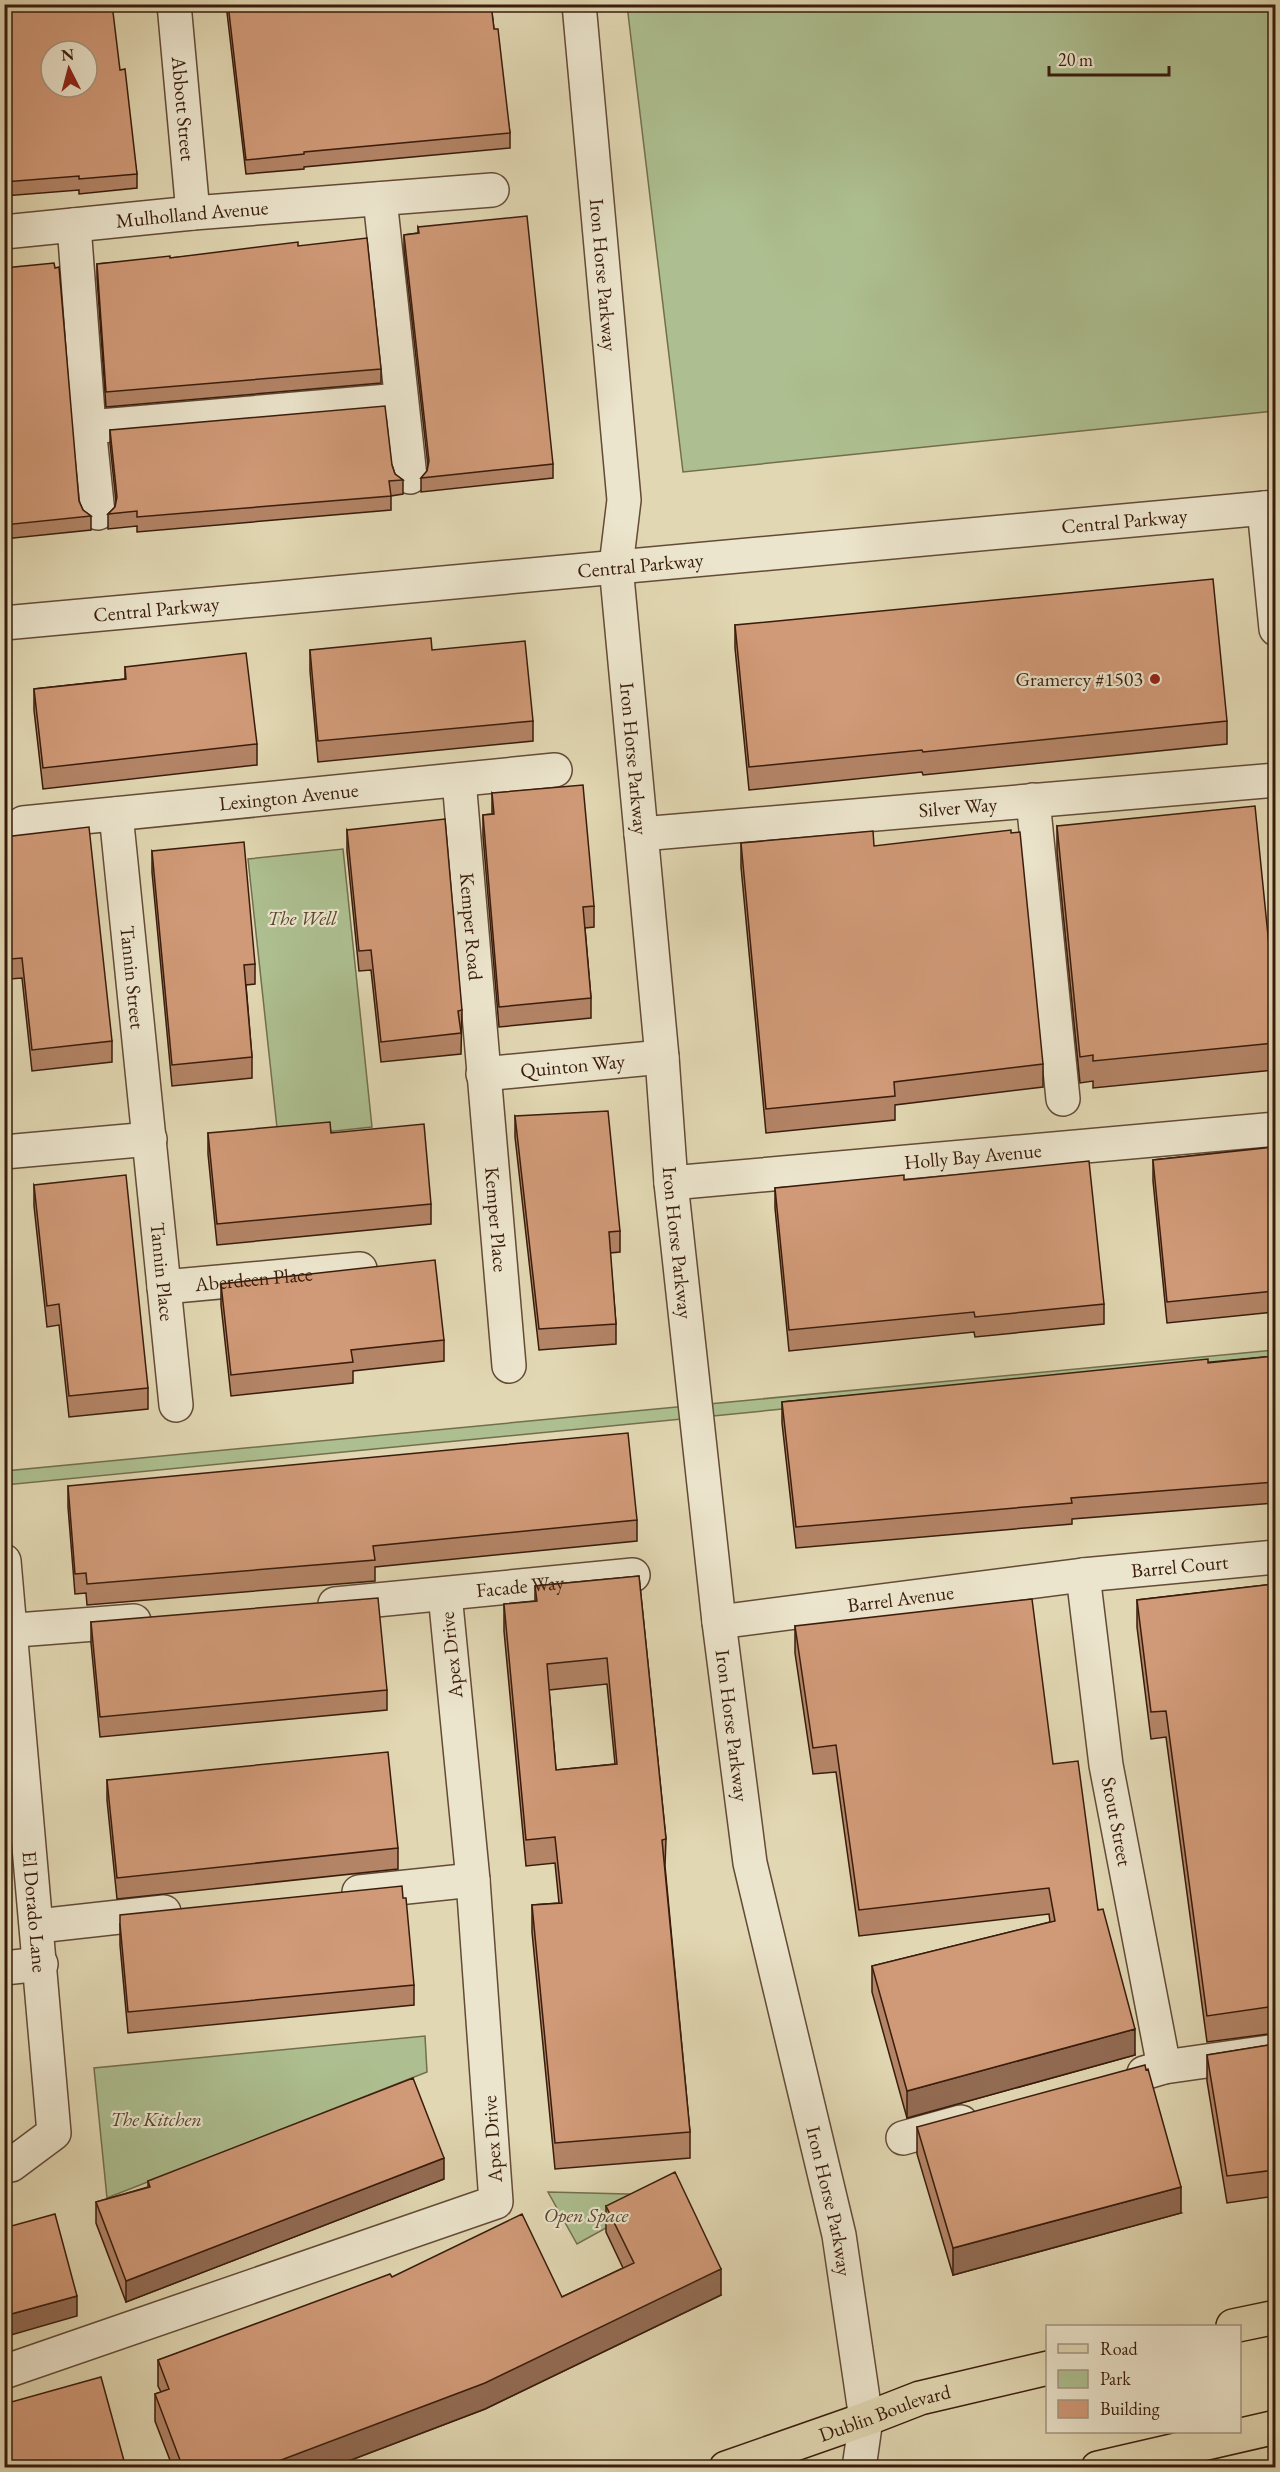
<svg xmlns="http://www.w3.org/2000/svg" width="1280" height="2472" viewBox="0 0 1280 2472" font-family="'EB Garamond',serif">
<rect width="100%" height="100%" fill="#e1d7b2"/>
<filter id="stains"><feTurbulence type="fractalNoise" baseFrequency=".00333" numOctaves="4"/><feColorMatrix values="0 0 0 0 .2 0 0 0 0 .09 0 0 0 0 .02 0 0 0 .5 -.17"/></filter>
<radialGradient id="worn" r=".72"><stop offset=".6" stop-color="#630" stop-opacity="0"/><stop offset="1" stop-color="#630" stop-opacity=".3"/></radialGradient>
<!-- green -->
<path fill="#adbf90" stroke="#736e4e" stroke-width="1.5" d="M 627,5 L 1275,5 L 1275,411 L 683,472 Z
M 343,849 L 372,1127 L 278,1137 L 248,859 Z
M 1275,1350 L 1275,1361 L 5,1485 L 5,1471 Z
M 425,2036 L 427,2072 L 107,2198 L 94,2068 Z
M 548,2192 L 666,2195 L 577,2244 Z"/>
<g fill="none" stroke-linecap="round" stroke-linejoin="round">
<!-- minor casing -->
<g stroke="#634b36" stroke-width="36">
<g id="minor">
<path id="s1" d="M 174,4 L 193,213"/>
<path id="s2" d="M 579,4 L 624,500 L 616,566 L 662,1057 L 671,1183 L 719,1622 L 750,1863 L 839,2235 L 866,2419 L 859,2468"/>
<path d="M 380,199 L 410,477"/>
<path d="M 74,225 L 89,427 L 98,513"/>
<path id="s3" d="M 4,232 L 193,213 L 492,190"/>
<path d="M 89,427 L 400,400"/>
<path d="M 1264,508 L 1276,629"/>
<path id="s4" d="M 4,623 L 1276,507"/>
<path id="s5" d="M 459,780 L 509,1366"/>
<path d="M 1033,800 L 1063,1099"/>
<path id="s6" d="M 116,814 L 176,1405"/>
<path id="s7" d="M 23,823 L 555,770"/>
<path id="s8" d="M 641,834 L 1276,780"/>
<path id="s9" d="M 483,1074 L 662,1057"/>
<path d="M 4,1152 L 150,1139"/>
<path id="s10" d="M 671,1183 L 1276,1129"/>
<path id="s11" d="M 164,1287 L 360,1269"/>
<path id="s12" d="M 4,1561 L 54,2133 L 11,2165 L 4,2166"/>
<path id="s13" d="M 1083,1575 L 1106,1765 L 1164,2067"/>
<path id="s14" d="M 335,1604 L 633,1575"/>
<path id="s15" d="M 719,1622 L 1083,1575 L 1276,1557"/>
<path d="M 4,1631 L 134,1621"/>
<path d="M 359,1892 L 473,1880"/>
<path d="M 38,1926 L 164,1912"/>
<path d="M 4,1968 L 41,1964"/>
<path d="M 1144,2073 L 1164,2067 L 1276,2051"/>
<path d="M 903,2138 L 961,2122"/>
<path d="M 4,2372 L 496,2202 L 473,1880 L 445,1594"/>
</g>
</g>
<!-- primary casing -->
<g stroke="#391c0c" stroke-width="36">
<g id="primary">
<path d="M 1233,2326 L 1276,2317"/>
<path id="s16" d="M 726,2468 L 866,2419 L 920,2398 L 1048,2368"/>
<path d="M 1098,2468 L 1276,2427"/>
</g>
</g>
<!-- minor -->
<use href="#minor" stroke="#ece5cd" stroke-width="33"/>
<!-- primary -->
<use href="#primary" stroke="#e1d7b2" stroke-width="33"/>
</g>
<!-- wall -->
<path fill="#b38466" stroke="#391c0c" stroke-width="1.5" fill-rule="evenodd" d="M 4,4 L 120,70 L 137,174 L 137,188 L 79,194 L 79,190 L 4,196 Z
M 226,4 L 491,4 L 494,29 L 510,133 L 510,148 L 304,167 L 304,169 L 246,174 Z
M 418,227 L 553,464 L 553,478 L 421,492 L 421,478 L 427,471 L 428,466 L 404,249 L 404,235 L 418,233 Z
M 298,246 L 381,369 L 381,383 L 106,407 L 97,278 L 97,264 L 170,258 Z
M 4,268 L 79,501 L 83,510 L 91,516 L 91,530 L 4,539 Z
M 110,430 L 392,465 L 395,474 L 403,480 L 403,494 L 391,496 L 391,510 L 137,532 L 137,526 L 108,529 L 108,514 L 115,507 L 116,502 L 110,444 Z
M 735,625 L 1227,721 L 1227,744 L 923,775 L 922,772 L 749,790 L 735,648 Z
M 310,650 L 432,650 L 533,721 L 533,741 L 318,762 L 310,671 Z
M 125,667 L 257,744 L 257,765 L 43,789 L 34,710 L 34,689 L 125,679 Z
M 492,793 L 594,906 L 594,927 L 585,928 L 591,998 L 591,1018 L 499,1027 L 483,836 L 483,815 L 492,814 Z
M 1057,826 L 1275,1005 L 1275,1070 L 1093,1088 L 1093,1081 L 1080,1083 L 1057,852 Z
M 347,830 L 462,1010 L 461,1054 L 381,1062 L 371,970 L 359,971 L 347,851 Z
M 4,837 L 112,1041 L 112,1062 L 32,1071 L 22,978 L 10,979 L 4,926 Z
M 741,843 L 874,846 L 1043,1064 L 1043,1087 L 895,1105 L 895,1120 L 766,1133 L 741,867 Z
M 152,851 L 255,964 L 255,984 L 246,985 L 252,1057 L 252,1078 L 172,1086 L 152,872 Z
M 515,1116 L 620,1231 L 620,1252 L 610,1253 L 616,1324 L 616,1344 L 539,1350 L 515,1137 Z
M 208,1133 L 331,1133 L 431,1204 L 431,1224 L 217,1245 L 208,1154 Z
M 1275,1147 L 1275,1312 L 1167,1323 L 1153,1181 L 1153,1160 Z
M 904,1180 L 1104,1304 L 1104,1324 L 975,1337 L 974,1332 L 789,1351 L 775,1208 L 775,1188 Z
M 34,1185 L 148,1388 L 148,1409 L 69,1417 L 59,1325 L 47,1327 L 34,1206 Z
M 221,1284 L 444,1340 L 444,1361 L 353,1371 L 353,1383 L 231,1396 L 221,1305 Z
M 1275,1356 L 1275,1503 L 1072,1519 L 1072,1524 L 796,1548 L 782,1423 L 782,1402 Z
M 68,1486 L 637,1520 L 637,1541 L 375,1567 L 375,1581 L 87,1605 L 86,1593 L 75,1594 L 68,1507 Z
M 639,1576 L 666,1839 L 665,1866 L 690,2132 L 690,2158 L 555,2169 L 532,1932 L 532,1905 L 559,1903 L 555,1863 L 526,1866 L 504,1631 L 504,1604 L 535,1601 L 535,1586 ZM 607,1684 L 615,1764 L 556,1770 L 549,1690 Z
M 1275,1584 L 1275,2033 L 1207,2042 L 1166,1737 L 1151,1739 L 1137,1627 L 1137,1600 Z
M 91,1622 L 387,1690 L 387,1710 L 100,1737 L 91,1643 Z
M 795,1626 L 1053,1764 L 1098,1910 L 1135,2055 L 907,2118 L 872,1992 L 872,1966 L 1050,1922 L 1049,1914 L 859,1936 L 836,1772 L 813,1774 L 795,1653 Z
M 107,1780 L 398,1848 L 398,1869 L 117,1899 L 107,1800 Z
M 120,1924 L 414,1985 L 414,2005 L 128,2033 L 120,1945 Z
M 1275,2044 L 1275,2196 L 1227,2203 L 1207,2081 L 1207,2055 Z
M 917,2127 L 1181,2213 L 953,2275 L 917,2154 Z
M 444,2179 L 126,2302 L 96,2223 L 96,2202 L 148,2187 L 148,2181 Z
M 606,2206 L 721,2295 L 485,2409 L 330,2468 L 173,2468 L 155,2421 L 155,2394 L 161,2392 L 158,2386 L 158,2360 L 392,2277 L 562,2297 L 623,2268 L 606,2232 Z"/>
<!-- shaded-wall -->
<path fill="#926b53" stroke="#391c0c" stroke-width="1.5" d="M 1135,2029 L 1135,2055 L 907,2118 L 907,2091 Z
M 444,2158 L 444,2179 L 126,2302 L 126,2281 Z
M 1181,2187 L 1181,2213 L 953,2275 L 953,2248 Z
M 721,2269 L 721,2295 L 485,2409 L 330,2468 L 260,2468 Z
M 77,2296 L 77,2316 L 4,2337 L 4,2316 Z"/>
<!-- building -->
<path fill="#d09977" stroke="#391c0c" stroke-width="1.5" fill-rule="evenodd" d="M 4,4 L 112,4 L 120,70 L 125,69 L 137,174 L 79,179 L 79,176 L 4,182 ZM 51,51 L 87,51 L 87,87 L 51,87 Z
M 228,4 L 491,4 L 494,29 L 498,29 L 510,133 L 304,152 L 304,154 L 246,160 Z
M 527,216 L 553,464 L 421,478 L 427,471 L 429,461 L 404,235 L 419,233 L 418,227 Z
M 367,238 L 381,369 L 106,392 L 97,264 L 170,256 L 170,258 L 298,242 L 298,246 Z
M 54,263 L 55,268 L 59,267 L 79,501 L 83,510 L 91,516 L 4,525 L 4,268 Z
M 385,406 L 392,465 L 395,474 L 403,480 L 389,481 L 391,496 L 137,517 L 137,511 L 108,514 L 115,507 L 117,497 L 110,430 Z
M 1213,579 L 1227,721 L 923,752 L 922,750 L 749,767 L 735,625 Z
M 431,638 L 432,650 L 525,641 L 533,721 L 318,741 L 310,650 Z
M 246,653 L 257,744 L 43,768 L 34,689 L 126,679 L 125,667 Z
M 583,785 L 594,906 L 583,907 L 591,998 L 499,1007 L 483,815 L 494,814 L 492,793 Z
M 1255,806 L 1275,1005 L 1275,1043 L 1093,1061 L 1093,1055 L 1080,1057 L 1057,826 Z
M 445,819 L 462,1010 L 458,1011 L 461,1033 L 381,1042 L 371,950 L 359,951 L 347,830 Z
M 89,827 L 112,1041 L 32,1050 L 22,958 L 10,959 L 4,906 L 4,837 Z
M 1011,830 L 1011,833 L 1020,832 L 1043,1064 L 894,1082 L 895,1096 L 766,1109 L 741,843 L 873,831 L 874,846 Z
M 244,842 L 255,964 L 244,965 L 252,1057 L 172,1065 L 152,851 Z
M 608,1111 L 620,1231 L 609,1232 L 616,1324 L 539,1329 L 515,1116 Z
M 330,1122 L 331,1133 L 424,1124 L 431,1204 L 217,1224 L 208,1133 Z
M 1275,1147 L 1275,1291 L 1167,1302 L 1153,1160 Z
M 1089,1161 L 1104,1304 L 975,1317 L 974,1312 L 789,1330 L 775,1188 L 904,1175 L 904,1180 Z
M 126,1175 L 148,1388 L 69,1396 L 59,1304 L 47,1306 L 34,1185 Z
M 435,1260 L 444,1340 L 351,1350 L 353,1362 L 231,1375 L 221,1284 Z
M 1275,1356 L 1275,1482 L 1071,1498 L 1072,1503 L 796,1527 L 782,1402 L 1208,1359 L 1208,1363 Z
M 628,1433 L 637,1520 L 373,1546 L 375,1560 L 87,1584 L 86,1573 L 75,1574 L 68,1486 Z
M 639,1576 L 666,1839 L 662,1840 L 690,2132 L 555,2143 L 532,1905 L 562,1903 L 555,1837 L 526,1840 L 504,1604 L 537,1601 L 535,1586 ZM 607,1658 L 617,1764 L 556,1770 L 547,1664 Z
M 1275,1584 L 1275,2006 L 1207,2016 L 1166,1711 L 1151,1712 L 1137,1600 Z
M 378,1598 L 387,1690 L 100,1717 L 91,1622 Z
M 1032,1599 L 1053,1764 L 1078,1761 L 1098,1910 L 1103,1909 L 1135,2029 L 907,2091 L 872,1966 L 1055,1921 L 1049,1888 L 859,1910 L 836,1745 L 813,1748 L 795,1626 Z
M 388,1752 L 398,1848 L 117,1878 L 107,1780 Z
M 402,1886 L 403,1898 L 406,1898 L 414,1985 L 128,2012 L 120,1924 L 120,1915 Z
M 1275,2044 L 1275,2170 L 1227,2176 L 1207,2055 Z
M 1145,2065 L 1146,2070 L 1148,2069 L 1181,2187 L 953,2248 L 917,2127 Z
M 413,2078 L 444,2158 L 126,2281 L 96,2202 L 150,2187 L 148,2181 Z
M 675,2172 L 721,2269 L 485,2383 L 260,2468 L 183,2468 L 155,2394 L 169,2389 L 158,2360 L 390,2274 L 392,2277 L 522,2214 L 562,2297 L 634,2263 L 606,2206 Z
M 55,2214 L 77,2296 L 4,2316 L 4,2228 Z
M 101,2377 L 126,2468 L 4,2468 L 4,2404 Z"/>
<!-- markers -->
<circle fill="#8f2418" stroke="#ece5cd" stroke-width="2" cx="1155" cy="679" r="6"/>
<g text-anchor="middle" stroke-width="4.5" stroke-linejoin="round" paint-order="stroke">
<!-- street labels -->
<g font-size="20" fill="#391c0c" stroke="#ece5cd">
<text dy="7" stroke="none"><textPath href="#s1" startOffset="105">Abbott Street</textPath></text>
<text dy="7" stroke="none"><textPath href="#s3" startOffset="189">Mulholland Avenue</textPath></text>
<text dy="7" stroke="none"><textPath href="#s2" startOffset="272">Iron Horse Parkway</textPath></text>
<text dy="7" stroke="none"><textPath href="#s4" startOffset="1125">Central Parkway</textPath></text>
<text dy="7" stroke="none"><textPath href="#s4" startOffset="639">Central Parkway</textPath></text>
<text dy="7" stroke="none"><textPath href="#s4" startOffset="153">Central Parkway</textPath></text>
<text dy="7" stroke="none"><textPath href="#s2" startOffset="758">Iron Horse Parkway</textPath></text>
<text dy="7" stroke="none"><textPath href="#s7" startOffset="267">Lexington Avenue</textPath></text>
<text dy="7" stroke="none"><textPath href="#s8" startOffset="318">Silver Way</textPath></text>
<text dy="7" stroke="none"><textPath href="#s5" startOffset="147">Kemper Road</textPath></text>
<text dy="7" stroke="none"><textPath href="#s6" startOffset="164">Tannin Street</textPath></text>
<text dy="7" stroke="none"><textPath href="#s9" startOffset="90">Quinton Way</textPath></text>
<text dy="7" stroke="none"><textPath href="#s10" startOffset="303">Holly Bay Avenue</textPath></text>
<text dy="7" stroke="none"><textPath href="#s5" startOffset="441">Kemper Place</textPath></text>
<text dy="7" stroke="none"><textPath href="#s2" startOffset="1244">Iron Horse Parkway</textPath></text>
<text dy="7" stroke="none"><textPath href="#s6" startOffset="460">Tannin Place</textPath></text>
<text dy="7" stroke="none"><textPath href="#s11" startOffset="90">Aberdeen Place</textPath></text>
<text dy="7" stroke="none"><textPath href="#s15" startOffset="464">Barrel Court</textPath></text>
<text dy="7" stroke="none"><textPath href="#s14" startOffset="186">Facade Way</textPath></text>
<text dy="7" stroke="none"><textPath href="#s15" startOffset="183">Barrel Avenue</textPath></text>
<text transform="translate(451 1655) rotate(-96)" y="7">Apex Drive</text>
<text dy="7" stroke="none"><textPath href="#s2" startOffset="1730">Iron Horse Parkway</textPath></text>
<text dy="7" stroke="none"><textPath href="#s13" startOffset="249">Stout Street</textPath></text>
<text dy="7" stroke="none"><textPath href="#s12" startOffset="352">El Dorado Lane</textPath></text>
<text transform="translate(492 2139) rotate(-94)" y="7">Apex Drive</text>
<text dy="7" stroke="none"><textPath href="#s2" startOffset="2216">Iron Horse Parkway</textPath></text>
<text dy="7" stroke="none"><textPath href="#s16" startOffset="168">Dublin Boulevard</textPath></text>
</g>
<!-- poi labels -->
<g font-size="20" fill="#391c0c" stroke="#ece5cd" text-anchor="end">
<text x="1143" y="686">Gramercy #1503</text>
</g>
<!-- park labels -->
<g font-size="20" font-style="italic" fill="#56452d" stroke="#ece5cd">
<text x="302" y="925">The Well</text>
<text x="156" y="2126">The Kitchen</text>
<text x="586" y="2222">Open Space</text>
</g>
</g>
<!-- margin -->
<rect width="1280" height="2472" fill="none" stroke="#e1d7b2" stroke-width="24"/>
<rect x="6" y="6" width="1268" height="2460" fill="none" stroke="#391c0c" stroke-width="3"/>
<rect x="12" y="12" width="1256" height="2448" fill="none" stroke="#391c0c" stroke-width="1.5"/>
<!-- legend -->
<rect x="1046" y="2325" width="195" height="108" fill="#ece5cd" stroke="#a49580" stroke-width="1.5"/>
<rect x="1058" y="2344" width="30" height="9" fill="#e1d7b2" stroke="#a49580" stroke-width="1.5"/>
<text x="1100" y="2355" font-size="18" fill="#391c0c">Road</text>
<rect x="1058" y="2370" width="30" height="18" fill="#adbf90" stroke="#a49580" stroke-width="1.5"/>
<text x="1100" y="2385" font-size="18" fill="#391c0c">Park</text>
<rect x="1058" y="2400" width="30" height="18" fill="#d09977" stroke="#a49580" stroke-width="1.5"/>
<text x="1100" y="2415" font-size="18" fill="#391c0c">Building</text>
<!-- north arrow -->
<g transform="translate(69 69) rotate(354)"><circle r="28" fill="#ece5cd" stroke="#a49580" stroke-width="1.5"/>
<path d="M0-4.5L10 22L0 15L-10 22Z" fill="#8f2418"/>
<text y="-9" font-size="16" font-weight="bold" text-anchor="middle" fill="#391c0c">N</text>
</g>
<!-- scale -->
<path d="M1049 66v9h120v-9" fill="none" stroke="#391c0c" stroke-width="3"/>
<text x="1058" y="66" font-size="18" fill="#391c0c" stroke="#ece5cd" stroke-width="4.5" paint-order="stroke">20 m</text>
<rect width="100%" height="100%" filter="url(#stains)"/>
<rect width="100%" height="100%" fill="url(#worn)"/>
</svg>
